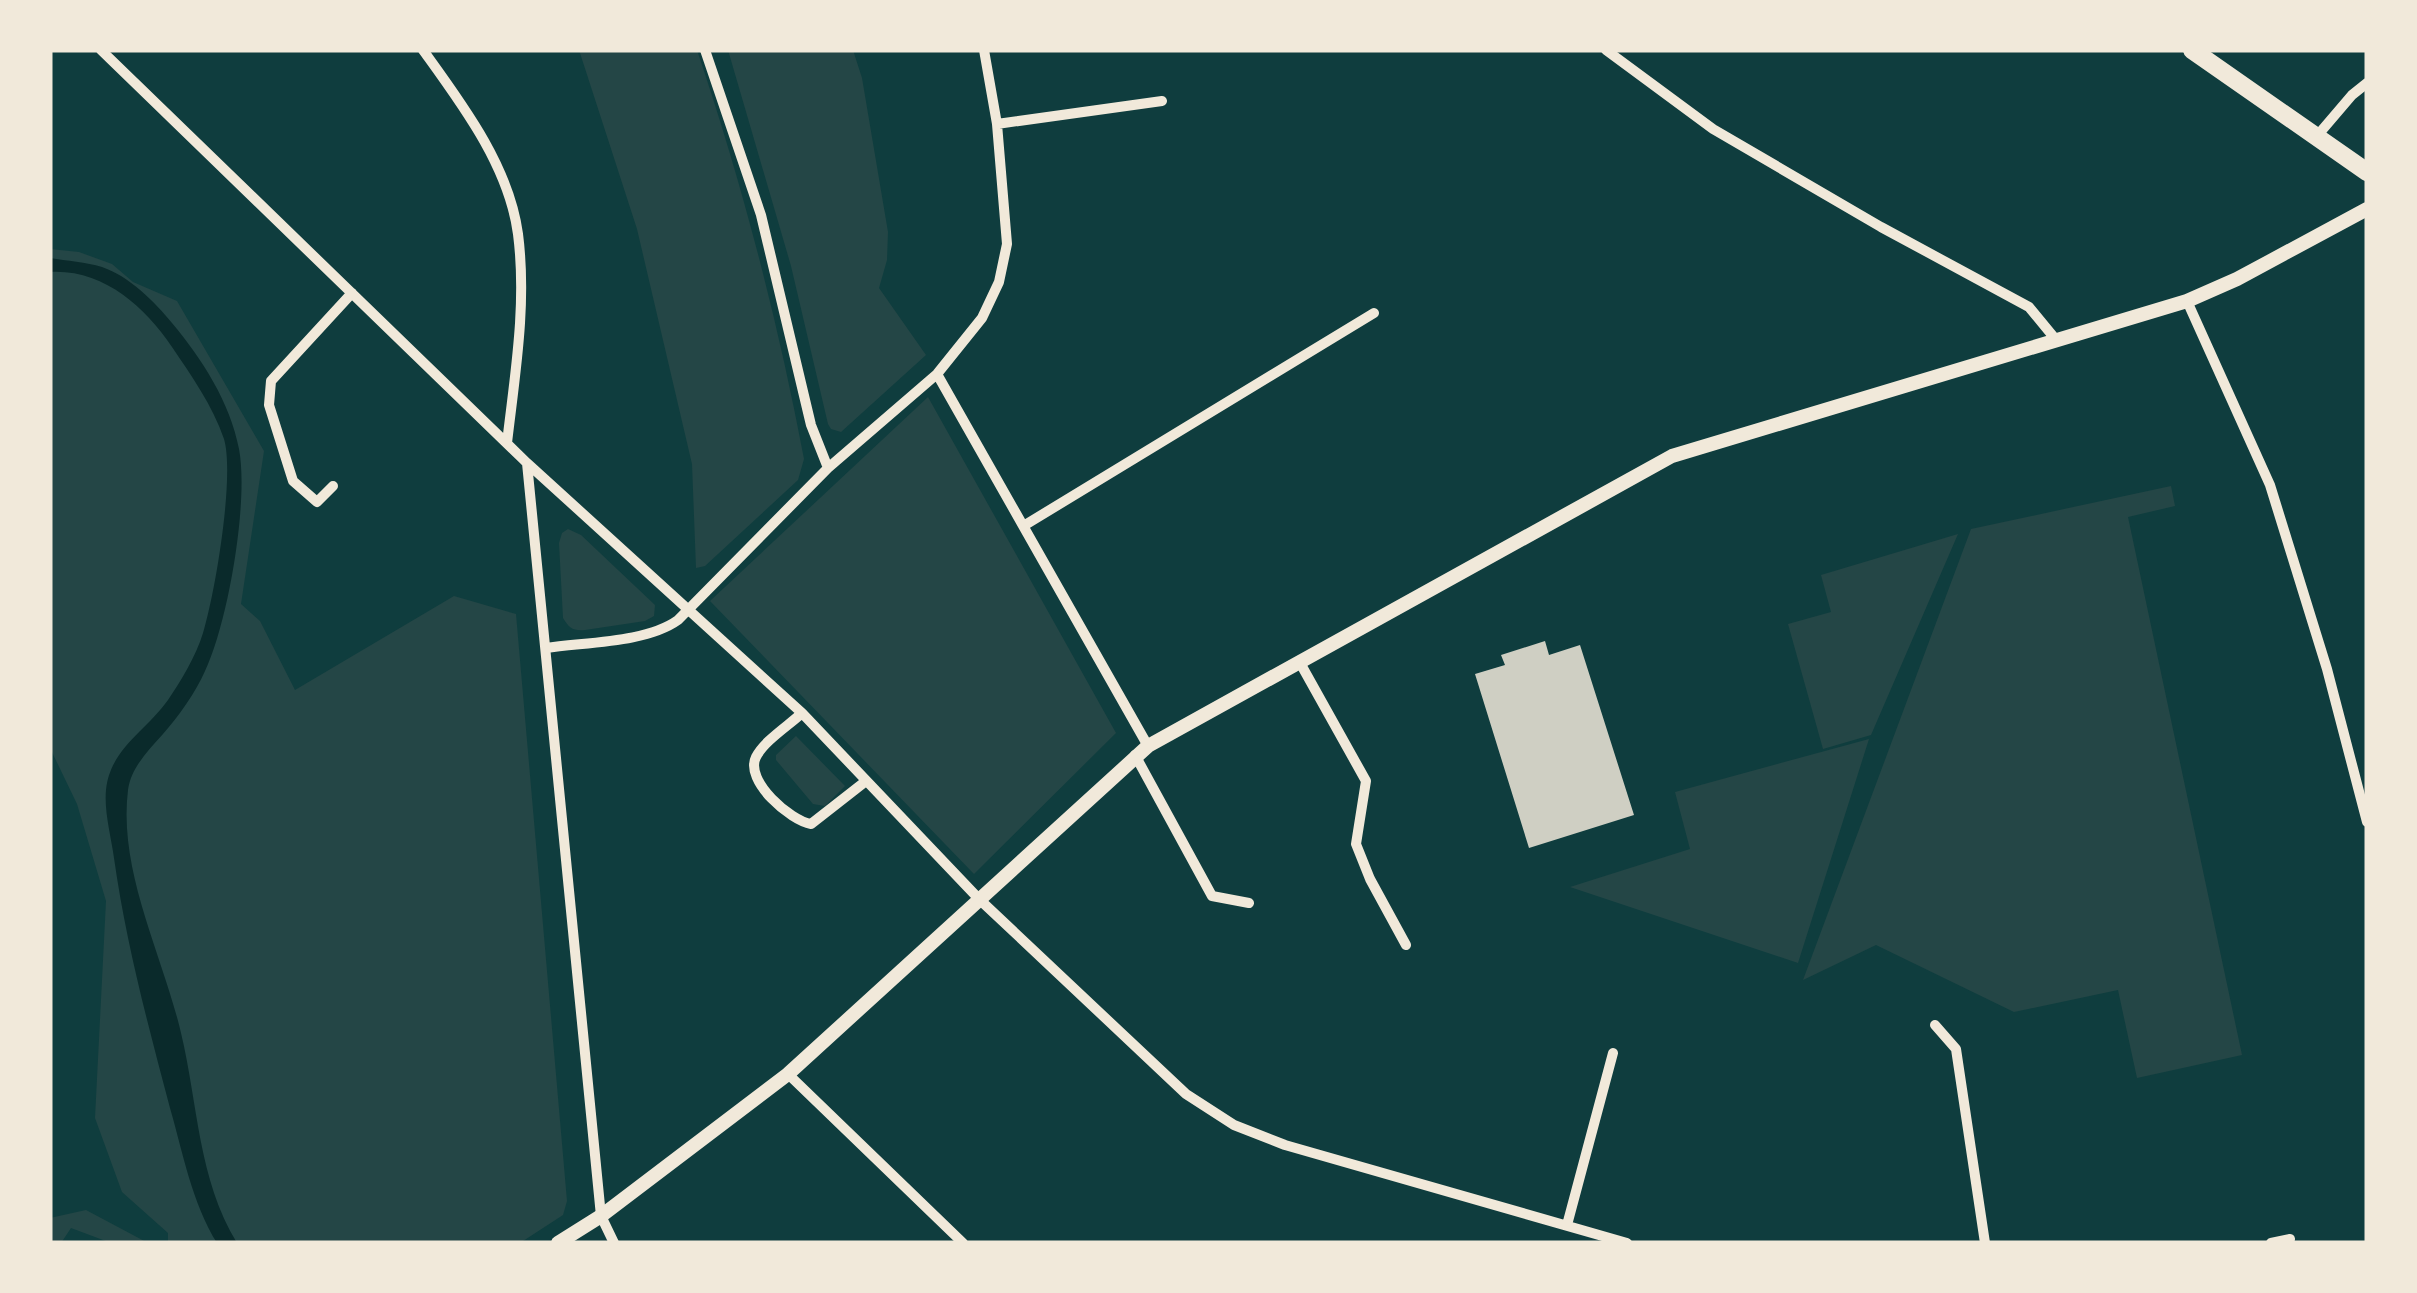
<svg xmlns="http://www.w3.org/2000/svg" width="2417" height="1293" viewBox="0 0 2417 1293" font-family="'DejaVu Sans',sans-serif">
<rect width="100%" height="100%" fill="#0f3d3e"/>
<!-- green -->
<path fill="#244646" d="M 579,50 L 697,50 C 742,183 778,321 804,459 L 798,480 L 705,566 L 696,568 L 692,464 L 637,229 Z
M 728,50 L 853,50 L 862,78 L 888,232 L 887,260 L 879,288 L 926,355 L 841,432 L 831,429 L 828,424 L 791,266 Z
M 50,249 L 79,252 L 112,264 L 133,282 L 177,301 L 264,451 L 241,604 L 260,621 L 295,690 L 454,596 L 516,614 L 567,1201 L 563,1215 L 520,1243 L 168,1243 L 168,1233 L 122,1192 L 95,1118 L 106,901 L 77,804 L 50,748 Z
M 928,397 L 1116,733 L 974,874 L 710,601 Z
M 2171,486 L 2175,506 L 2128,517 L 2242,1055 L 2137,1078 L 2118,990 L 2014,1012 L 1876,945 L 1803,980 L 1971,529 Z
M 568,529 L 581,535 L 655,605 L 654,616 L 645,621 L 585,630 C 573,631 569,628 563,618 L 559,543 L 562,533 Z
M 1958,534 L 1871,735 L 1823,749 L 1788,624 L 1831,612 L 1821,575 Z
M 796,736 L 845,786 L 825,806 L 813,804 L 776,760 L 776,755 Z
M 1869,739 L 1798,963 L 1570,887 L 1690,849 L 1675,792 Z
M 86,1210 L 148,1243 L 111,1243 L 71,1228 L 61,1243 L 50,1243 L 50,1218 Z"/>
<!-- water -->
<path fill="#0a2a2b" d="M 50,258 C 67,261 86,262 102,267 C 129,276 155,302 172,323 C 202,359 230,402 239,449 C 249,501 228,623 205,671 C 196,692 178,717 163,734 C 149,750 131,767 128,790 C 118,872 163,955 181,1033 C 198,1104 198,1179 237,1243 L 217,1243 C 192,1203 183,1153 170,1108 C 148,1025 126,943 114,858 C 111,836 104,812 106,790 C 110,749 146,731 168,700 C 181,681 196,656 203,633 C 215,594 235,476 224,439 C 213,406 191,375 172,347 C 144,306 103,269 50,272 Z"/>
<!-- building -->
<path fill="#cfcfc3" d="M 1545,641 L 1549,655 L 1580,645 L 1634,815 L 1529,848 L 1475,674 L 1505,665 L 1501,655 Z"/>
<g fill="none" stroke-linecap="round" stroke-linejoin="round">
<!-- minor -->
<path stroke="#f1e9da" stroke-width="10" d="M 101,50 L 527,463 L 802,713 L 979,899 L 1186,1094 L 1234,1125 L 1285,1145 L 1627,1243
M 423,50 C 462,104 509,166 518,234 C 527,304 515,374 507,443
M 705,50 L 761,215 L 811,425 L 828,468
M 1606,50 L 1713,129 L 1881,227 L 2029,307 L 2057,341
M 997,124 L 1162,101
M 2317,136 L 2352,95 L 2367,83
M 2187,301 L 2270,485 L 2327,669 L 2367,822
M 937,374 L 1148,746
M 527,463 L 601,1216 L 614,1243
M 333,486 L 317,502 L 293,481 L 269,405 L 271,381 L 352,293
M 1025,525 L 1374,313
M 546,648 C 585,642 646,643 678,620 L 828,468 L 937,374 L 982,318 L 999,282 L 1007,244 L 997,124 L 984,50
M 1299,661 L 1366,781 L 1356,844 L 1370,879 L 1406,945
M 802,713 C 788,726 764,741 756,757 C 744,781 791,821 811,824 L 866,781
M 1135,755 L 1212,896 L 1249,903
M 1935,1025 L 1956,1049 L 1985,1243
M 788,1074 L 963,1243
M 1567,1225 L 1613,1053
M 2271,1243 L 2290,1239"/>
<!-- tertiary -->
<path stroke="#f1e9da" stroke-width="14" d="M 558,1243 L 601,1216 L 788,1074 L 1148,746 L 1672,456 L 2187,301 L 2237,279 L 2367,209"/>
<!-- primary -->
<path stroke="#f1e9da" stroke-width="18" d="M 2192,50 L 2367,172"/>
</g>
<!-- border -->
<rect width="2417" height="1293" fill="none" stroke="#f1e9da" stroke-width="105"/>
</svg>
